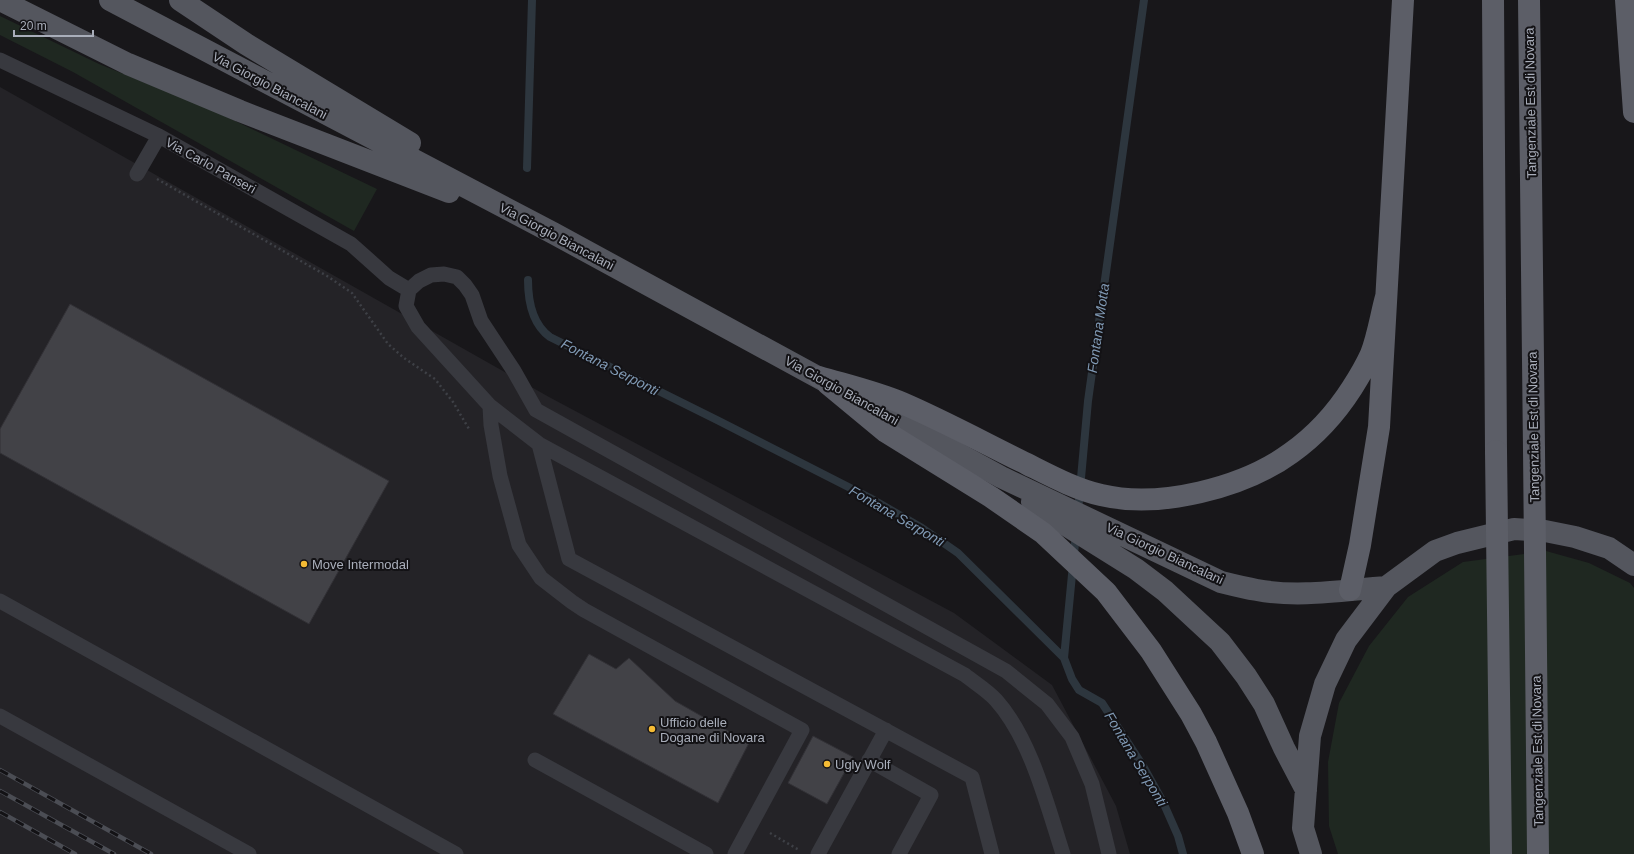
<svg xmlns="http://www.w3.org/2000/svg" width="1634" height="854" viewBox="0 0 1634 854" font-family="Arial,sans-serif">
<rect width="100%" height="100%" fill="#18171a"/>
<!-- built -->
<path fill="#242327" d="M 0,87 L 549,397 L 954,613 L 1052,685 L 1116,806 L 1130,854 L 0,854 Z"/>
<!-- green -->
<path fill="#1f2821" d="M 0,16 L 99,64 L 208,108 L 377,189 L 354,231 L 73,72 L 0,35 Z
M 1546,551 L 1589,563 L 1630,583 L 1634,588 L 1634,854 L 1338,854 L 1329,826 L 1328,762 L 1339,703 L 1369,646 L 1408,597 L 1463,562 Z"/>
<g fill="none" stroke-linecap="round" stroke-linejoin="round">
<!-- stream -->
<path stroke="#2d363e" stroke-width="8" d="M 527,168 L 532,0
M 528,280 C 528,302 532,324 550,337 L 719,421 L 870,498 L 922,528 L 958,553 L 1064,658 L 1072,679 L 1079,690 L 1102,703 L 1143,766 L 1163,802 L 1178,836 L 1183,854
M 1078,511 L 1088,401 L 1144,0
M 1064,658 L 1076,533"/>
</g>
<!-- building -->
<path fill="#424247" stroke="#323136" d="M 70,304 L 389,481 L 309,624 L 0,453 L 0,429 Z
M 589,654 L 616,669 L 629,658 L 675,701 L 749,743 L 718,803 L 553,714 Z
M 813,736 L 853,757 L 827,804 L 788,783 Z"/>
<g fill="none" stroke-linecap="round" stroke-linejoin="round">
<!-- path -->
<path stroke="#3e4046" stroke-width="2.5" stroke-dasharray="2 3" stroke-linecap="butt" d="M 157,179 L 327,276 L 352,293 L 388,344 L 404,358 L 435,379 L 453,402 L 469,429
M 770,833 L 799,850"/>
<!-- service -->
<path stroke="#38393f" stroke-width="15" d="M 0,60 L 159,136 L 351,244 L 389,278 L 409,290
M 137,174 L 159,136
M 490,406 L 491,425 L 500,476 L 519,545 L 541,578 L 572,602 L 584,610 L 802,730 L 735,854
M 539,444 L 569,559 L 972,777 L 992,854
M 0,601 L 456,854
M 0,716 L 249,854
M 535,760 L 706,854
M 869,760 L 931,795 L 899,854
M 818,854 L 886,730
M 1063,854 C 1047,805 1031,739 996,700 C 988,691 975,683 965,675 L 539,444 L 490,406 L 418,327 L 406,306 L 409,290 L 419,281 L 431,275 L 444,274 L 457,277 L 465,285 L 472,295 L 481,321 L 514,371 L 536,410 L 1006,671 L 1047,704 L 1072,737 L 1092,784 L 1109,854"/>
<!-- primary -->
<path stroke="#54565e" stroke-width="22" d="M 0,0 L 128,64 L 240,111 L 449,192
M 110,0 L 553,233 L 1001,477 L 1221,582 C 1233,585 1245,588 1257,590 C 1299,598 1344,590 1386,587
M 180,0 L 246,44 L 410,143
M 1032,502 L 1048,514 L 1136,569 L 1165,591 L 1220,642 L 1246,676 L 1264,704 L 1284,748 L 1306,790
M 1311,854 L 1303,828 L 1310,736 L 1325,684 L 1346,640 L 1386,587 L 1435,551 L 1457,543 L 1514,529 L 1545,531 L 1575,537 L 1609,548 L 1634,565"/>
<!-- trunk -->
<path stroke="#5c5e67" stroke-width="22" d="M 1493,0 L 1496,451
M 1529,0 L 1534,450
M 1626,0 L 1634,112
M 819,377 C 846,385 876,392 902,403 C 944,421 986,444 1027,464 C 1051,476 1075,489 1101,495 C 1159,509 1243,488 1291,453 C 1315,436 1336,413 1352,388 C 1359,377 1366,365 1371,354 C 1378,336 1381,315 1386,297
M 828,384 L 886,432 L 991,497 L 1043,533 L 1106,592 L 1151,651 L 1191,714 L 1206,742 L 1238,813 L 1253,854
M 1350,590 L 1360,545 L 1379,427 L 1403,0"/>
<!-- rail casing -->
<g stroke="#4b4d54" stroke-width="4.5">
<path id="rail" d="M 0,770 L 151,854
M 0,791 L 114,854
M 0,812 L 75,854"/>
</g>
<!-- rail -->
<use href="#rail" stroke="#131215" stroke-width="3" stroke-dasharray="9" stroke-linecap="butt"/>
<!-- trunk-bridge -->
<path stroke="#5c5e67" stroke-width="22" d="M 1534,450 L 1538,854
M 1496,451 L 1501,854"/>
</g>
<!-- markers -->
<g fill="#f5bb34" stroke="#131215" stroke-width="1.5">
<circle cx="304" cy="564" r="4"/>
<circle cx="652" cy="729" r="4"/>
<circle cx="827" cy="764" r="4"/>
</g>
<g text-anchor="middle" stroke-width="4" stroke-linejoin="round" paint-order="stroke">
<!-- street labels -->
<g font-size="13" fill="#a9aeba" stroke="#131215">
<text transform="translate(270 85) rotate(28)" y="5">Via Giorgio Biancalani</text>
<text transform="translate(1530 103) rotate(-91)" y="5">Tangenziale Est di Novara</text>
<text transform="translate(211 165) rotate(29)" y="5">Via Carlo Panseri</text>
<text transform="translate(557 236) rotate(28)" y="5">Via Giorgio Biancalani</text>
<text transform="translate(842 390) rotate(29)" y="5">Via Giorgio Biancalani</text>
<text transform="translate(1533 427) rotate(-91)" y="5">Tangenziale Est di Novara</text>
<text transform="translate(1165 553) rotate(25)" y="5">Via Giorgio Biancalani</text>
<text transform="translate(1537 751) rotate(-91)" y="5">Tangenziale Est di Novara</text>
</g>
<!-- poi labels -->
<g font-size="13" fill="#a9aeba" stroke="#131215" text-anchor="start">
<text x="312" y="569">Move Intermodal</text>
<text x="660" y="727">Ufficio delle<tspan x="660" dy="15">Dogane di Novara</tspan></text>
<text x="835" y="769">Ugly Wolf</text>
</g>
<!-- water labels -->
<g font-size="14" font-style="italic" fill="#809ab5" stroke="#131215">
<text transform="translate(1098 328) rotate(-82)" y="5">Fontana Motta</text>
<text transform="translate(610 367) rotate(27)" y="5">Fontana Serponti</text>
<text transform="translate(897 516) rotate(30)" y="5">Fontana Serponti</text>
<text transform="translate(1136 759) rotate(59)" y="5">Fontana Serponti</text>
</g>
</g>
<!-- scale -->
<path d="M14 30v6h79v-6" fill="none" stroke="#a9aeba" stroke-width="2"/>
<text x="20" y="30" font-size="12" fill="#a9aeba" stroke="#131215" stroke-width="3" paint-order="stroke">20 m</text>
</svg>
